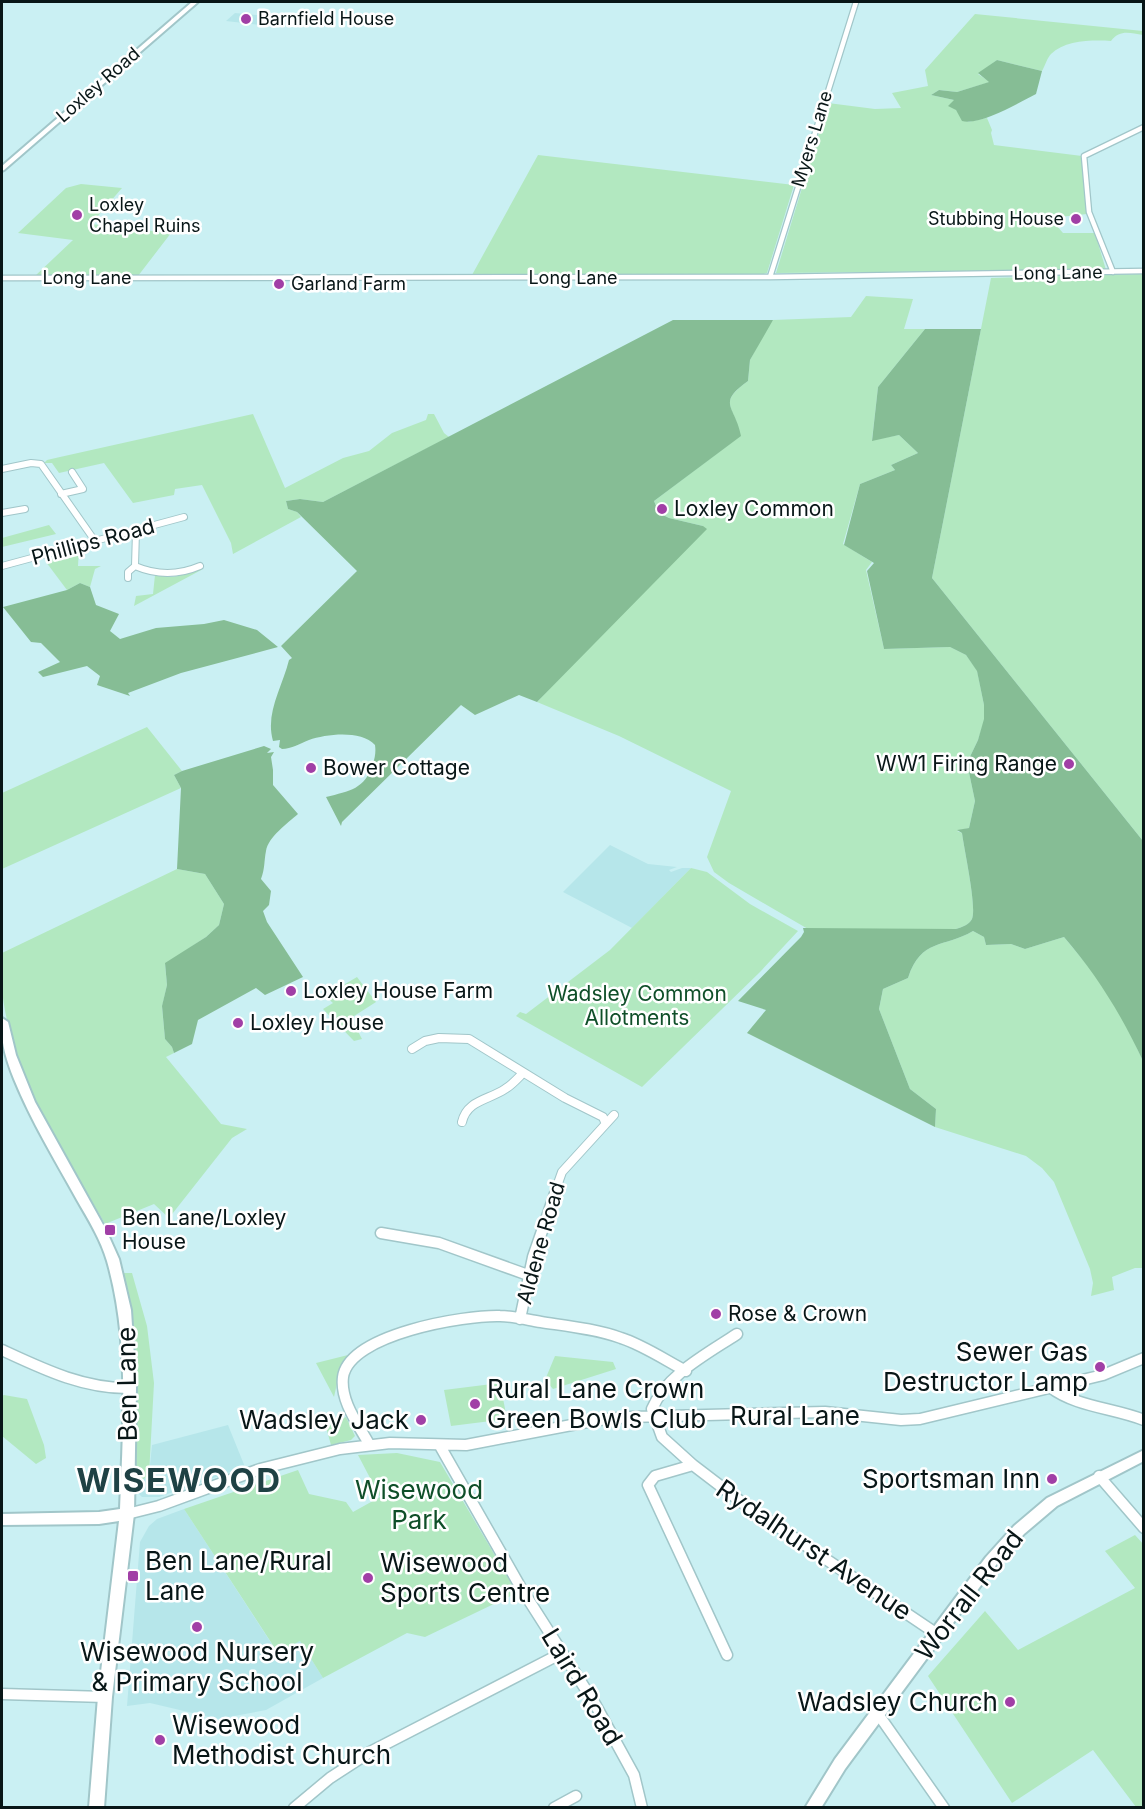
<svg xmlns="http://www.w3.org/2000/svg" width="1145" height="1809" viewBox="0 0 1145 1809" font-family="Inter,sans-serif">
<rect width="100%" height="100%" fill="#caf0f3"/>
<!-- built -->
<path fill="#b6e6ea" d="M 235,13 L 279,17 L 269,26 L 226,21 Z
M 610,845 L 648,864 L 677,867 L 669,870 L 671,872 L 682,868 L 691,868 L 632,928 L 563,892 Z
M 228,1425 L 245,1467 L 159,1497 L 142,1497 L 132,1487 L 149,1475 L 152,1445 Z
M 184,1509 L 277,1652 L 300,1641 L 323,1678 L 266,1710 L 218,1719 L 150,1703 L 127,1706 L 140,1542 L 149,1526 L 157,1519 Z"/>
<!-- green -->
<path fill="#b2e8c0" d="M 975,14 L 1143,31 L 1143,35 C 1130,33 1120,29 1111,41 C 1093,40 1065,40 1051,54 C 1047,58 1045,66 1042,71 L 997,60 L 978,74 L 990,82 L 957,92 L 939,90 L 931,95 L 954,100 L 956,110 L 968,122 L 987,118 L 992,130 L 991,133 L 994,145 L 1082,156 L 1087,214 L 1050,218 L 1063,233 L 1095,233 L 1106,270 L 776,273 L 828,103 L 875,109 L 901,108 L 892,93 L 928,86 L 925,70 Z
M 538,155 L 794,185 L 767,273 L 760,275 L 472,275 Z
M 81,184 L 122,188 L 91,224 L 171,233 L 138,276 L 35,276 L 73,240 L 18,233 L 66,188 Z
M 1143,274 L 1143,841 L 932,578 L 991,278 Z
M 866,296 L 913,299 L 904,329 L 925,329 L 878,387 L 872,440 L 899,435 L 918,453 L 891,465 L 895,470 L 860,484 L 843,544 L 872,562 L 866,570 L 884,649 L 950,647 L 966,655 L 977,670 L 984,705 L 985,719 L 978,740 L 967,763 L 975,801 L 969,828 L 957,831 L 962,833 C 964,849 977,907 972,919 C 969,925 962,927 956,929 L 808,929 L 729,883 L 714,872 L 707,857 L 731,791 L 619,736 L 537,702 L 703,526 L 669,518 L 659,513 L 654,501 L 740,436 C 735,405 716,404 748,381 L 750,360 L 770,322 L 773,320 L 851,317 Z
M 253,414 L 285,488 L 343,458 L 369,451 L 392,433 L 426,420 L 428,414 L 434,414 L 444,433 L 449,437 L 323,502 L 300,499 L 286,501 L 288,509 L 297,512 L 301,517 L 233,554 L 231,543 L 202,485 L 175,489 L 174,495 L 133,503 L 104,463 L 59,473 L 52,463 L 44,463 L 47,460 L 60,457 Z
M 49,525 L 56,534 L 2,547 L 2,538 Z
M 79,549 L 78,566 L 101,566 L 95,569 L 90,587 L 80,583 L 67,590 L 46,562 L 52,560 L 54,555 Z
M 203,569 L 134,606 L 136,596 L 153,594 L 155,575 L 169,573 L 170,577 L 178,576 L 178,572 Z
M 147,727 L 182,771 L 174,775 L 181,788 L 2,869 L 2,793 Z
M 691,868 L 707,872 L 750,904 L 798,931 L 760,972 L 642,1087 L 516,1016 L 520,1012 L 526,1014 L 610,950 Z
M 177,869 L 205,874 L 224,904 L 219,925 L 206,937 L 165,964 L 167,985 L 162,1007 L 165,1039 L 172,1047 L 174,1053 L 166,1057 L 221,1124 L 247,1129 L 232,1138 L 169,1218 L 154,1204 L 105,1224 C 64,1152 11,1075 2,990 C 0,978 2,965 2,953 Z
M 973,931 L 984,937 L 986,945 L 1011,944 L 1025,949 L 1064,937 L 1097,977 L 1126,1024 L 1143,1061 L 1143,1268 L 1135,1268 L 1112,1277 L 1114,1290 L 1091,1296 L 1093,1283 L 1090,1269 L 1054,1182 L 1042,1168 L 1026,1156 L 935,1127 L 936,1109 L 910,1089 L 879,1009 L 883,989 L 908,978 C 921,938 944,948 973,931 Z
M 357,977 L 376,1002 L 351,1018 L 362,1039 L 354,1041 L 323,1009 L 333,1003 L 326,997 L 330,993 Z
M 122,1273 L 132,1273 L 147,1326 L 154,1383 L 149,1475 L 132,1487 L 136,1469 L 135,1381 L 132,1315 L 128,1290 Z
M 352,1354 L 340,1370 L 334,1397 L 316,1363 Z
M 555,1356 L 613,1362 L 616,1369 L 553,1389 L 545,1380 Z
M 500,1383 L 507,1419 L 451,1426 L 444,1390 Z
M 4,1395 L 27,1399 L 44,1445 L 46,1458 L 36,1464 L 2,1436 L 2,1396 Z
M 346,1417 L 355,1436 L 351,1440 L 331,1445 L 326,1427 Z
M 397,1453 L 440,1462 L 517,1593 L 425,1637 L 407,1633 L 323,1678 L 300,1641 L 278,1653 L 184,1509 L 298,1470 L 309,1494 L 346,1502 L 353,1512 L 380,1497 L 358,1455 Z
M 1135,1535 L 1144,1545 L 1143,1807 L 1136,1807 L 1093,1750 L 1012,1803 L 928,1676 L 985,1611 L 1018,1650 L 1135,1588 L 1105,1551 Z"/>
<!-- forest -->
<path fill="#86bd95" d="M 997,60 L 1042,71 L 1036,94 C 1018,103 980,126 962,121 L 956,110 L 948,106 L 954,100 L 931,95 L 939,90 L 957,92 L 989,82 L 978,73 Z
M 673,320 L 773,320 L 750,360 L 748,381 C 716,404 735,405 741,436 L 654,501 L 659,513 L 669,518 L 703,526 L 707,529 L 537,702 L 519,695 L 475,715 L 461,705 L 342,822 L 341,826 L 326,797 C 350,791 365,789 373,764 C 375,757 376,752 375,745 C 361,730 327,734 309,740 C 301,743 291,749 282,749 L 279,747 L 280,740 L 273,741 C 265,713 282,688 289,660 L 292,658 L 281,646 L 357,571 L 297,512 L 288,509 L 286,501 L 300,499 L 323,502 Z
M 925,329 L 981,329 L 932,578 L 1143,841 L 1143,1061 C 1122,1016 1097,975 1064,937 L 1025,949 L 1011,944 L 986,945 L 984,937 L 973,931 C 944,948 921,938 908,978 L 883,989 L 879,1009 L 910,1089 L 936,1109 L 935,1127 L 747,1033 L 766,1010 L 738,1001 L 801,937 L 804,932 L 803,928 L 956,929 C 962,927 969,925 972,919 C 977,907 964,849 962,833 L 957,830 L 969,828 L 975,801 L 967,763 L 978,740 L 984,719 L 984,705 L 977,671 L 966,655 L 950,647 L 884,649 L 867,571 L 874,563 L 844,545 L 860,484 L 895,470 L 891,465 L 918,453 L 899,435 L 872,441 L 878,387 Z
M 80,583 L 90,587 L 96,605 L 119,614 L 110,631 L 120,639 L 156,628 L 204,624 L 224,620 L 257,630 L 278,647 L 181,673 L 128,693 L 130,696 L 97,685 L 100,676 L 87,666 L 43,677 L 38,672 L 60,662 L 41,643 L 31,642 L 3,607 L 67,590 Z
M 264,746 L 271,749 L 267,753 L 274,752 L 271,757 L 273,770 L 273,785 L 298,814 C 288,823 268,837 266,851 C 264,861 265,868 261,879 L 271,891 L 269,905 L 263,911 L 267,922 L 303,977 L 265,995 L 256,988 L 198,1020 L 192,1044 L 174,1053 L 172,1047 L 165,1039 L 162,1006 L 167,985 L 165,963 L 206,937 L 219,925 L 224,904 L 205,874 L 177,869 L 181,788 L 174,775 L 182,771 Z"/>
<g fill="none" stroke-linecap="round" stroke-linejoin="round">
<!-- street-far3 casing -->
<g stroke="#a1c6c9" stroke-width="7">
<path id="street-far3" d="M 1113,272 L 1089,212 L 1084,156 L 1144,127
M 770,277 L 856,2
M 2,278 L 770,277 L 1144,271"/>
</g>
<!-- street-far2 casing -->
<g stroke="#a1c6c9" stroke-width="8">
<path id="street-far2" d="M 2,469 L 31,463 L 41,464 L 95,541
M 61,494 L 83,489 L 72,472
M 2,513 L 25,509
M 136,531 L 135,566 C 156,575 179,575 200,566
M 2,566 L 184,517
M 128,578 L 128,572 L 135,566"/>
</g>
<!-- street-far1 casing -->
<g stroke="#a1c6c9" stroke-width="10">
<path id="street-far1" d="M 412,1049 L 425,1041 L 439,1038 L 469,1039 L 565,1098 L 603,1117 L 605,1122
M 462,1122 C 467,1100 489,1100 505,1089 C 512,1085 517,1079 523,1073
M 556,1189 L 562,1172 L 614,1115"/>
</g>
<!-- street casing -->
<g stroke="#a1c6c9" stroke-width="13">
<path id="street" d="M 381,1233 L 439,1243 L 528,1275
M 520,1319 L 533,1257 L 557,1188
M 737,1334 C 707,1354 666,1375 652,1409 L 662,1437 L 693,1465 L 744,1504 L 937,1634
M 2,1350 C 43,1369 84,1389 130,1388
M 1050,1387 C 1076,1407 1114,1408 1144,1420
M 369,1444 C 358,1424 340,1401 343,1377 C 349,1334 465,1315 500,1316 C 513,1316 528,1320 541,1322 C 567,1326 596,1329 621,1338 C 643,1345 665,1360 686,1371
M 440,1446 L 521,1588 L 595,1704 L 634,1775 L 642,1808
M 693,1465 L 655,1476 L 648,1485 L 727,1655
M 1099,1476 L 1144,1528
M 127,1514 L 159,1506 L 260,1469 L 340,1449 L 390,1443 L 466,1445 L 598,1420 L 629,1417 L 825,1412 L 901,1420 L 920,1419 L 1103,1375 L 1144,1358
M 2,1694 L 105,1697
M 878,1714 L 944,1808
M 294,1808 L 330,1778 L 370,1752 L 562,1653
M 554,1808 L 576,1796"/>
</g>
<!-- secondary casing -->
<g stroke="#a1c6c9" stroke-width="4">
<path id="secondary" d="M 192,2 L 198,2 L 4,170 L 2,171 L 2,166 Z
M 2,1018 L 8,1022 L 16,1055 L 35,1102 L 106,1230 L 119,1259 L 131,1310 L 136,1388 L 134,1514 L 112,1697 L 104,1808 L 89,1808 L 98,1697 L 119,1521 L 99,1524 L 2,1525 L 2,1514 L 99,1512 L 120,1509 C 123,1427 130,1341 107,1261 C 101,1240 88,1219 77,1200 C 55,1160 31,1121 14,1079 C 6,1059 0,1040 2,1018 Z
M 1144,1450 L 1144,1461 L 1057,1506 L 1024,1534 L 996,1565 L 845,1769 L 821,1808 L 805,1808 L 835,1759 L 986,1557 L 1014,1526 L 1047,1498 Z"/>
</g>
<!-- street-far3 -->
<use href="#street-far3" stroke="#fff" stroke-width="4.5"/>
<!-- street-far2 -->
<use href="#street-far2" stroke="#fff" stroke-width="6"/>
<!-- street-far1 -->
<use href="#street-far1" stroke="#fff" stroke-width="8"/>
<!-- street -->
<use href="#street" stroke="#fff" stroke-width="10"/>
<!-- secondary -->
<use href="#secondary" fill="#fff" fill-rule="evenodd"/>
</g>
<!-- markers -->
<g fill="#a13fa6" stroke="#fff" stroke-width="2">
<circle cx="246" cy="19" r="6"/>
<circle cx="77" cy="215" r="6"/>
<circle cx="1076" cy="219" r="6"/>
<circle cx="279" cy="284" r="6"/>
<circle cx="662" cy="509" r="6"/>
<circle cx="1069" cy="764" r="6"/>
<circle cx="311" cy="768" r="6"/>
<circle cx="291" cy="991" r="6"/>
<circle cx="238" cy="1023" r="6"/>
<rect x="104" y="1224" width="12" height="12" rx="3"/>
<circle cx="716" cy="1314" r="6"/>
<circle cx="1100" cy="1367" r="6"/>
<circle cx="475" cy="1404" r="6"/>
<circle cx="421" cy="1420" r="6"/>
<circle cx="1052" cy="1479" r="6"/>
<rect x="127" y="1570" width="12" height="12" rx="3"/>
<circle cx="368" cy="1578" r="6"/>
<circle cx="197" cy="1627" r="6"/>
<circle cx="1010" cy="1702" r="6"/>
<circle cx="160" cy="1740" r="6"/>
</g>
<g text-anchor="middle" stroke-width="5" stroke-linejoin="round" paint-order="stroke">
<!-- far-poi labels -->
<g font-size="18" fill="#081617" stroke="#fff" text-anchor="start">
<text x="258" y="25">Barnfield House</text>
<text x="89" y="211">Loxley<tspan x="89" dy="21">Chapel Ruins</tspan></text>
<text x="1064" y="225" text-anchor="end">Stubbing House</text>
<text x="291" y="290">Garland Farm</text>
</g>
<!-- far-street labels -->
<g font-size="18" fill="#081617" stroke="#fff">
<text transform="translate(98 85) rotate(-41)" y="6">Loxley Road</text>
<text transform="translate(812 139) rotate(-73)" y="6">Myers Lane</text>
<text transform="translate(1058 273) rotate(-1)" y="6">Long Lane</text>
<text x="87" y="284">Long Lane</text>
<text x="573" y="284">Long Lane</text>
</g>
<!-- poi labels -->
<g font-size="21" fill="#081617" stroke="#fff" text-anchor="start">
<text x="674" y="516">Loxley Common</text>
<text x="1057" y="771" text-anchor="end">WW1 Firing Range</text>
<text x="323" y="775">Bower Cottage</text>
<text x="303" y="998">Loxley House Farm</text>
<text x="250" y="1030">Loxley House</text>
<text x="122" y="1225">Ben Lane/Loxley<tspan x="122" dy="24">House</tspan></text>
<text x="728" y="1321">Rose &amp; Crown</text>
</g>
<!-- street labels -->
<g font-size="21" fill="#081617" stroke="#fff">
<text transform="translate(93 542) rotate(-15)" y="7">Phillips Road</text>
<text transform="translate(541 1243) rotate(-74)" y="7">Aldene Road</text>
</g>
<!-- park labels -->
<g font-size="21" fill="#0f4f29" stroke="#fff">
<text x="637" y="1001">Wadsley Common<tspan x="637" dy="24">Allotments</tspan></text>
</g>
<!-- near-poi labels -->
<g font-size="26" fill="#081617" stroke="#fff" text-anchor="end">
<text x="1088" y="1361">Sewer Gas<tspan x="1088" dy="30">Destructor Lamp</tspan></text>
<text x="487" y="1398" text-anchor="start">Rural Lane Crown<tspan x="487" dy="30">Green Bowls Club</tspan></text>
<text x="409" y="1429">Wadsley Jack</text>
<text x="1040" y="1488">Sportsman Inn</text>
<text x="145" y="1570" text-anchor="start">Ben Lane/Rural<tspan x="145" dy="30">Lane</tspan></text>
<text x="380" y="1572" text-anchor="start">Wisewood<tspan x="380" dy="30">Sports Centre</tspan></text>
<text x="197" y="1661" text-anchor="middle">Wisewood Nursery<tspan x="197" dy="30">&amp; Primary School</tspan></text>
<text x="998" y="1711">Wadsley Church</text>
<text x="172" y="1734" text-anchor="start">Wisewood<tspan x="172" dy="30">Methodist Church</tspan></text>
</g>
<!-- near-street labels -->
<g font-size="26" fill="#081617" stroke="#fff">
<text transform="translate(127 1384) rotate(-91)" y="9">Ben Lane</text>
<text x="795" y="1425">Rural Lane</text>
<text transform="translate(814 1550) rotate(34)" y="9">Rydalhurst Avenue</text>
<text transform="translate(969 1595) rotate(-52)" y="9">Worrall Road</text>
<text transform="translate(582 1687) rotate(59)" y="9">Laird Road</text>
</g>
<!-- near-park labels -->
<g font-size="26" fill="#0f4f29" stroke="#fff">
<text x="419" y="1499">Wisewood<tspan x="419" dy="30">Park</tspan></text>
</g>
<!-- near-district labels -->
<g font-size="33" font-weight="bold" letter-spacing="1.5" fill="#1f4144" stroke="#fff">
<text x="179" y="1492">WISEWOOD</text>
</g>
</g>
<!-- border -->
<rect width="1145" height="1809" fill="none" stroke="#081617" stroke-width="6"/>
</svg>
